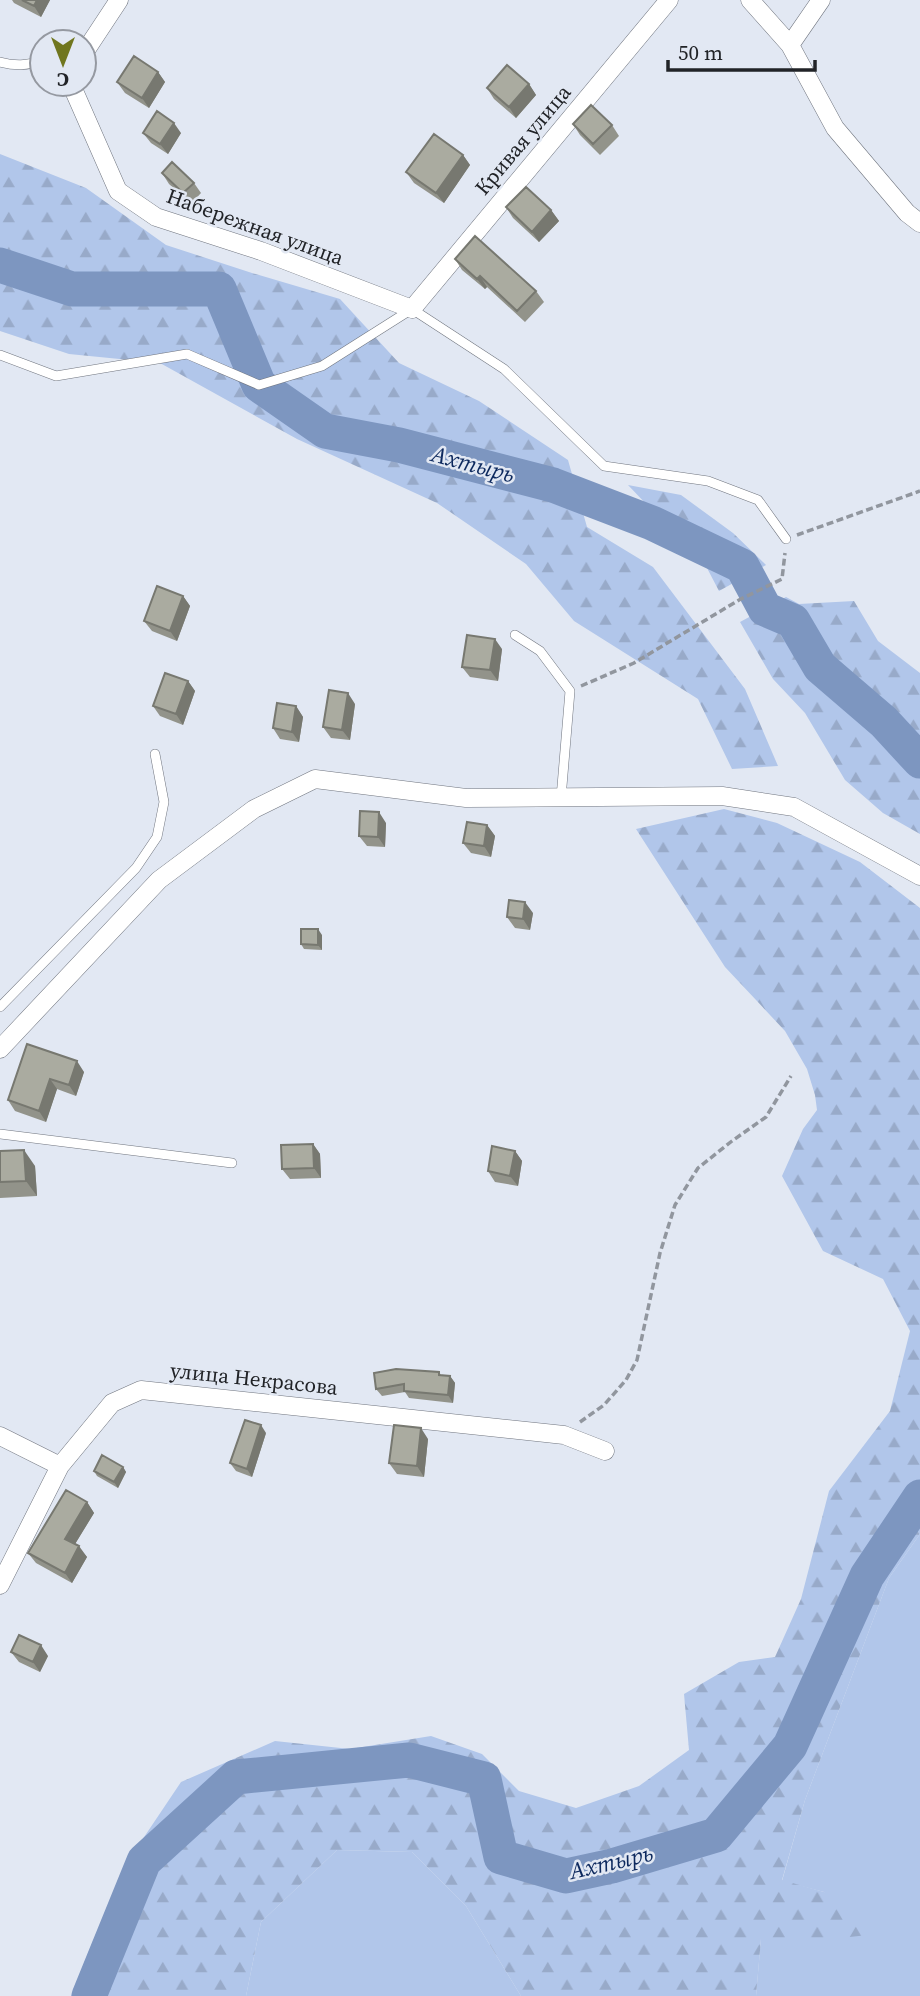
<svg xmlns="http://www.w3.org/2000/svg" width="920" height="1996" viewBox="0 0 920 1996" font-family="'Source Serif 4',serif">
<defs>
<pattern id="forest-firs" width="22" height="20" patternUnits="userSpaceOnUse" patternTransform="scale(1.75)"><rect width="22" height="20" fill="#b1c6ea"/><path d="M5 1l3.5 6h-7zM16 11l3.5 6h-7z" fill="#98aac9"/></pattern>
</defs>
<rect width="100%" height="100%" fill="#e2e8f3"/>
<!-- grass -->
<path fill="#b1c6ea" d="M 920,1534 L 920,1996 L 756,1996 L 761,1938 L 840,1938 L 824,1892 L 782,1881 L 805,1800 L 889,1578 Z
M 337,1850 L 412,1852 L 466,1906 L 521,1996 L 246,1996 L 261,1922 Z"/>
<!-- forest -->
<path fill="url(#forest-firs)" d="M 0,154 L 86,188 L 166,245 L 252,273 L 340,299 L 399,363 L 479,401 L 568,460 L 587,527 L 653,567 L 745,689 L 778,766 L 732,769 L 698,699 L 574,621 L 526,564 L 437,503 L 297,439 L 160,363 L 69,354 L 0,331 Z
M 628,485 L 681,495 L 733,533 L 766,565 L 719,591 L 707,568 Z
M 786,597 L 799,604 L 854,601 L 878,641 L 920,673 L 920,834 L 883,813 L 845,780 L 805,713 L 773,679 L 740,622 Z
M 724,809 L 777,823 L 860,862 L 920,908 L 920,1534 L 889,1578 L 805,1800 L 782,1880 L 824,1892 L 878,1934 L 840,1938 L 761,1939 L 756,1996 L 521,1996 L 466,1906 L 412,1852 L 337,1850 L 261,1922 L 246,1996 L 71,1996 L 93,1941 L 134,1852 L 181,1782 L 275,1741 L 350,1749 L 431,1736 L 482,1754 L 519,1791 L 576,1808 L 639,1786 L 689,1750 L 684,1694 L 739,1662 L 775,1657 L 801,1599 L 829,1491 L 890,1411 L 910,1331 L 883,1279 L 823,1251 L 782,1176 L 803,1129 L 817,1110 L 815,1095 L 807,1069 L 785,1031 L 725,967 L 636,829 Z"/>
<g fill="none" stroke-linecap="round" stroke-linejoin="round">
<!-- river -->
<path stroke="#7d96c0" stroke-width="35" d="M 0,265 L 72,289 L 219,289 L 259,385 L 325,431 L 399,445 L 553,485 L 652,523 L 742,566 L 765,609 L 793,621 L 820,667 L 884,722 L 920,761
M 89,1996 L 144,1861 L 236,1777 L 409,1760 L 484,1779 L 501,1857 L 566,1876 L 612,1866 L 716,1835 L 790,1746 L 867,1576 L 920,1497"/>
<!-- lane casing -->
<g stroke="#70757f" stroke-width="10">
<path id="lane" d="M 0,62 C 15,66 27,66 42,60
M 0,355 L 56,376 L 187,354 L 259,385 L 322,366 L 412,309 L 504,369 L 604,466 L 708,481 L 758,500 L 786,539
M 515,635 L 540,651 L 570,691 L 561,798
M 0,1007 L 136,868 L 157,837 L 164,802 L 155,754
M 0,1134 L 232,1163"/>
</g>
<!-- street casing -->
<g stroke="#70757f" stroke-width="19">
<path id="street" d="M 750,0 L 790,45 L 835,128 L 907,213 L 920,223
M 790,45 L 821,0
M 84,53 L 119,0
M 71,84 L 118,191 L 156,217 L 261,251 L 412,309 L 669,0
M 0,1049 L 159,880 L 254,809 L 315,779 L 466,798 L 722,796 L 794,807 L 920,876
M 0,1436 L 60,1466
M 0,1585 L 60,1466 L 112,1403 L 141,1390 L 564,1435 L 605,1451"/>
</g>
<!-- path -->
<path stroke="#91969e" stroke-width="3.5" stroke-dasharray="7 3.5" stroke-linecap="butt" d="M 797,535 L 920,491
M 581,686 L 634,663 L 739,600 L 782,579 L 785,553
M 580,1422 L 604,1405 L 626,1380 L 637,1360 L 660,1253 L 675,1205 L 698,1168 L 732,1141 L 766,1117 L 791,1076"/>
<!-- lane -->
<use href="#lane" stroke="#fff" stroke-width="9"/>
<!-- street -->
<use href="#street" stroke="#fff" stroke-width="18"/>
</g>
<!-- wall -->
<path fill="#92938a" d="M 12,0 L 50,0 L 41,17 L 14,3 Z
M 158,72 L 165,82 L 149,108 L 125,93 L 117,82 Z
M 529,84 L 536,95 L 516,118 L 494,99 L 487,88 Z
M 573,124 L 612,125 L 619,136 L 600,155 L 580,135 Z
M 143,133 L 181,133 L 168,154 L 151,143 Z
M 463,155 L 470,165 L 444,203 L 414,183 L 406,172 Z
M 162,173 L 194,183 L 201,193 L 191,204 L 169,184 Z
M 506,207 L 551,210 L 559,221 L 539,242 L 513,218 Z
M 455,259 L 536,291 L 544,302 L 525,322 L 487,287 L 485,289 L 462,270 Z
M 183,596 L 190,606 L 177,641 L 152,631 L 144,621 Z
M 502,649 L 498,681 L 470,677 L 462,667 Z
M 188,681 L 195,691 L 183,725 L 160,716 L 153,706 Z
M 355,704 L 350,740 L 331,738 L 323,727 Z
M 296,706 L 303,717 L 299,742 L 280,739 L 273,728 Z
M 386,823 L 385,847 L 367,846 L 359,836 Z
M 487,825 L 495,836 L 491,857 L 471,853 L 463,843 Z
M 533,913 L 530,930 L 515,928 L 507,917 Z
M 322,935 L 322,950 L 304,949 L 301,944 Z
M 27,1044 L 84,1072 L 76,1096 L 57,1089 L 46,1122 L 15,1111 L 8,1100 Z
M 313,1144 L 320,1154 L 321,1178 L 290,1179 L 282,1169 Z
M 0,1151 L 35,1166 L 37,1196 L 0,1198 Z
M 515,1151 L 522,1161 L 518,1186 L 495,1182 L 488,1171 Z
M 439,1372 L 441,1375 L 450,1376 L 455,1383 L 453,1403 L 409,1398 L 405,1392 L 382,1396 L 376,1389 Z
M 266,1433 L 252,1477 L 236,1471 L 230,1463 Z
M 428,1439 L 424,1477 L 397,1474 L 389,1463 Z
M 123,1467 L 126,1472 L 118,1488 L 97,1476 L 94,1471 Z
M 87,1502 L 94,1513 L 75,1544 L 87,1557 L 72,1583 L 36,1563 L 28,1553 Z
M 11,1652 L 48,1656 L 40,1672 L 19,1662 Z"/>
<!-- shaded-wall -->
<path fill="#777870" d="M 37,0 L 50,0 L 41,17 L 34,6 Z
M 158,72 L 165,82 L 149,108 L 142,98 Z
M 529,84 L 536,95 L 516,118 L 509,107 Z
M 174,123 L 181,133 L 168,154 L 160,144 Z
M 463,155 L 470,165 L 444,203 L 436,193 Z
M 551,210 L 559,221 L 539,242 L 532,232 Z
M 480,276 L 487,287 L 485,289 L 477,279 Z
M 183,596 L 190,606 L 177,641 L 170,631 Z
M 495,639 L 502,649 L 498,681 L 490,670 Z
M 188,681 L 195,691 L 183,725 L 176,714 Z
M 348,693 L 355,704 L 350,740 L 342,730 Z
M 296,706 L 303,717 L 299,742 L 292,732 Z
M 379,812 L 386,823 L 385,847 L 378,837 Z
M 487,825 L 495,836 L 491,857 L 484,846 Z
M 525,902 L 533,913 L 530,930 L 523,919 Z
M 318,929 L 322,935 L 322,950 L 318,945 Z
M 77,1061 L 84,1072 L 76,1096 L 69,1085 Z
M 50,1079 L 57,1089 L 46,1122 L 39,1111 Z
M 313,1144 L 320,1154 L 321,1178 L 314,1168 Z
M 24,1150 L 35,1166 L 37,1196 L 26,1181 Z
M 515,1151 L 522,1161 L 518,1186 L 510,1176 Z
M 450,1376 L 455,1383 L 453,1403 L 448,1395 Z
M 261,1425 L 266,1433 L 252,1477 L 247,1469 Z
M 421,1428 L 428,1439 L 424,1477 L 417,1466 Z
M 123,1467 L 126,1472 L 118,1488 L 114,1482 Z
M 87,1502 L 94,1513 L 72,1549 L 65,1539 Z
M 79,1546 L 87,1557 L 72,1583 L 65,1573 Z
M 41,1645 L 48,1656 L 40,1672 L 33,1662 Z"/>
<!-- building -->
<path fill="#aaaba0" stroke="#777870" stroke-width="2" d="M 22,0 L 37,0 L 34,6 Z
M 134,56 L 158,72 L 142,98 L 117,82 Z
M 507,65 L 529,84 L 509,107 L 487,88 Z
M 591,105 L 612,125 L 593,144 L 573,124 Z
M 157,111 L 174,123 L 160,144 L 143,133 Z
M 434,134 L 463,155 L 436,193 L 406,172 Z
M 172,162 L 194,183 L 183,193 L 162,173 Z
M 526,187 L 551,210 L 532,232 L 506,207 Z
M 475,236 L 536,291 L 517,311 L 480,276 L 477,279 L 455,259 Z
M 157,586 L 183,596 L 170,631 L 144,621 Z
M 467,635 L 495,639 L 490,670 L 462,667 Z
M 165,673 L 188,681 L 176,714 L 153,706 Z
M 329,690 L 348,693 L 342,730 L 323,727 Z
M 277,703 L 296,706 L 292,732 L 273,728 Z
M 360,811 L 379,812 L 378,837 L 359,836 Z
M 467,822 L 487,825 L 484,846 L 463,843 Z
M 509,900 L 525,902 L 523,919 L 507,917 Z
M 301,929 L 318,929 L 318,945 L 301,944 Z
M 27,1044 L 77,1061 L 69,1085 L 50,1079 L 39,1111 L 8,1100 Z
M 313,1144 L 314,1168 L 282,1169 L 281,1145 Z
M 492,1146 L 515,1151 L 510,1176 L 488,1171 Z
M 24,1150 L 26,1181 L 0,1182 L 0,1151 Z
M 396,1369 L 439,1372 L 439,1375 L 450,1376 L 448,1395 L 404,1391 L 404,1384 L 376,1389 L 374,1373 Z
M 245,1420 L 261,1425 L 247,1469 L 230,1463 Z
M 394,1425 L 421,1428 L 417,1466 L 389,1463 Z
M 102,1455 L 123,1467 L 114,1482 L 94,1471 Z
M 66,1490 L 87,1502 L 65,1539 L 79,1546 L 65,1573 L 28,1553 Z
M 19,1635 L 41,1645 L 33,1662 L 11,1652 Z"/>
<g text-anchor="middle" stroke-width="5" stroke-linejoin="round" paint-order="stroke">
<!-- street labels -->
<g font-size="21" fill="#212327" stroke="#e2e8f3">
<text transform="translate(523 140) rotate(-50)" y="7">Кривая улица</text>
<text transform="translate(255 227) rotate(20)" y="7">Набережная улица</text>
<text transform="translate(254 1379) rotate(6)" y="7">улица Некрасова</text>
</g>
<!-- water labels -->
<g font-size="23" font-style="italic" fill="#0d295e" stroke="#e2e8f3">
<text transform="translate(473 464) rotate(15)" y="8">Ахтырь</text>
<text transform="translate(611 1862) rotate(-13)" y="8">Ахтырь</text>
</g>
</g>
<!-- north arrow -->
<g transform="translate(63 63) rotate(180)"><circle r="33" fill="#e2e8f3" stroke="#9599a1" stroke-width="2"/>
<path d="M0-5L12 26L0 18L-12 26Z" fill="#70761e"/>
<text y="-10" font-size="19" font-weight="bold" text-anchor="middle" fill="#212327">С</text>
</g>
<!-- scale -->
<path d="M668 60v10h147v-10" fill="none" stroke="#212327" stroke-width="3.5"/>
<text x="678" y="60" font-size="21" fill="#212327" stroke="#e2e8f3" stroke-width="5" paint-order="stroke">50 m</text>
</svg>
